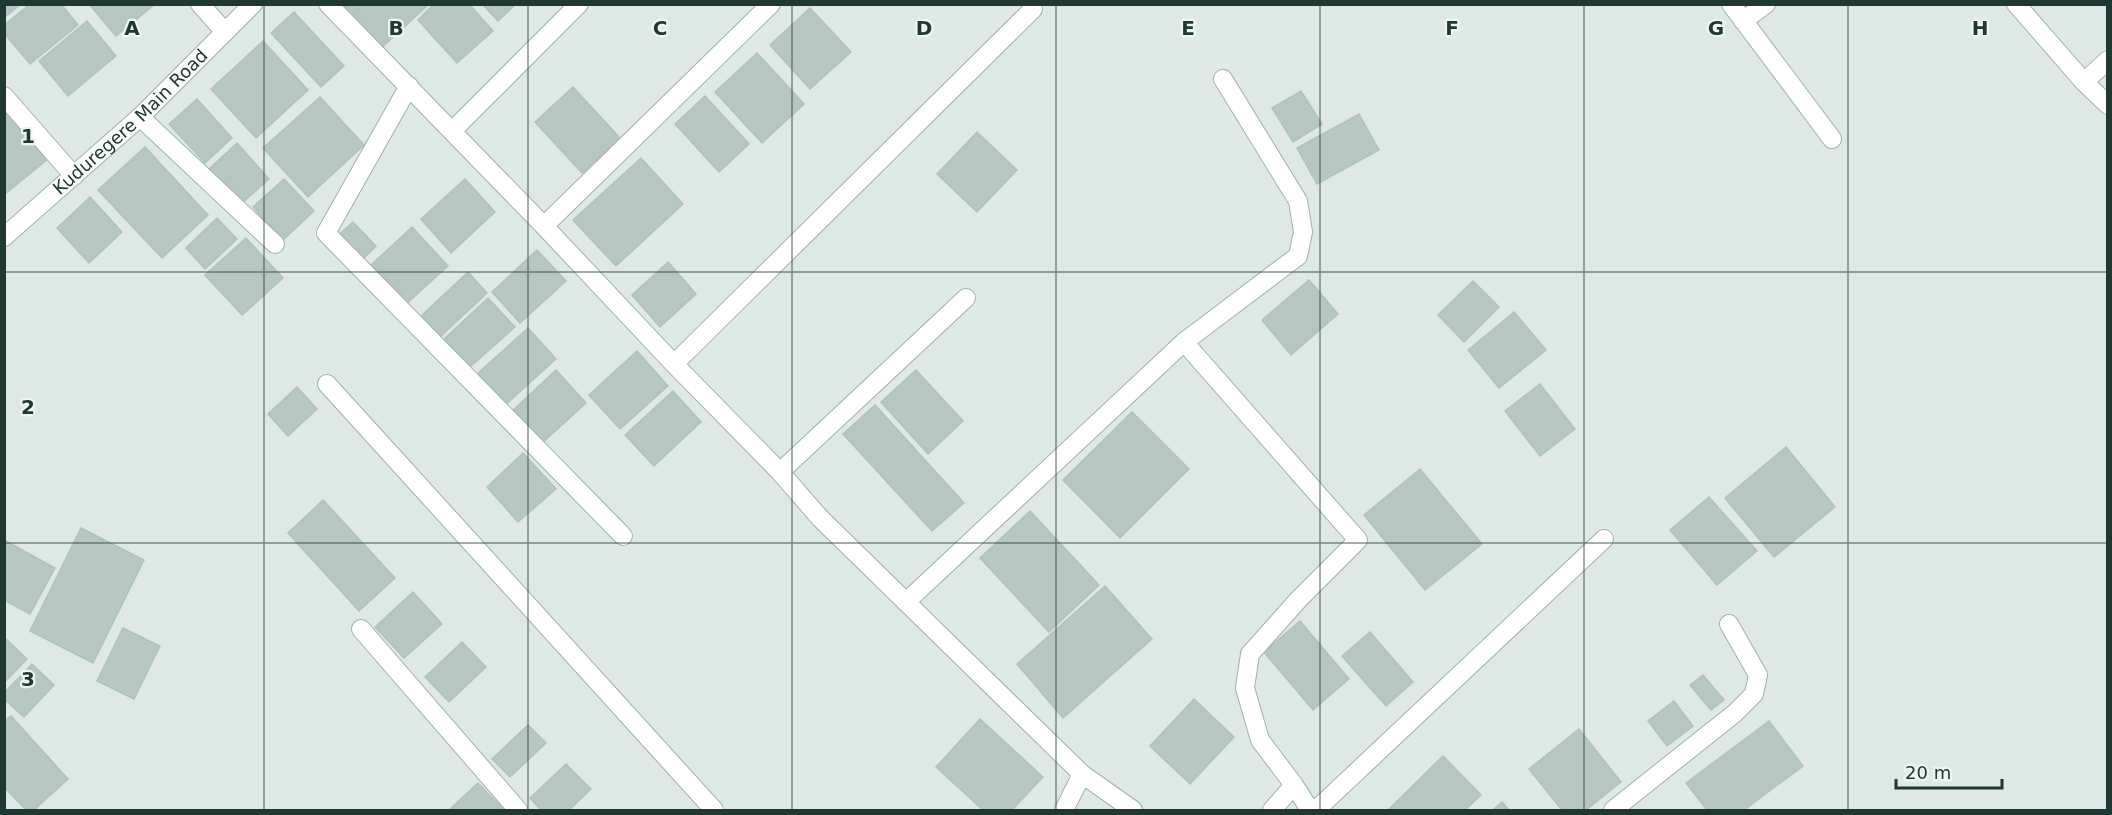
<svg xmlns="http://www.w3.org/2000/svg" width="2112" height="815" viewBox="0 0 2112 815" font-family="'DejaVu Sans',sans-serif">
<rect width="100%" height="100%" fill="#dee9e5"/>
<!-- building -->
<path fill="#b6c6c1" stroke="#b1c2bc" stroke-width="1.5" d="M 4,4 L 21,4 L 4,18 Z
M 30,4 L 61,4 L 78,25 L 30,64 L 4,33 L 4,25 Z
M 89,4 L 155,4 L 116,36 Z
M 335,4 L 429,4 L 378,51 Z
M 434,4 L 469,4 L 493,31 L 457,63 L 418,20 Z
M 482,4 L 516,4 L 498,21 Z
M 810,8 L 851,52 L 810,89 L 770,45 Z
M 294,12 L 344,66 L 321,87 L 271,33 Z
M 87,21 L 116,56 L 68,96 L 39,61 Z
M 263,41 L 308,90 L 256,138 L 211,89 Z
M 757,53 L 804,104 L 762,143 L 715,92 Z
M 573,87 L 620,138 L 582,173 L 535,122 Z
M 1301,91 L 1322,124 L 1293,142 L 1272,108 Z
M 705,96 L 749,144 L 719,172 L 675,124 Z
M 320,97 L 364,145 L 308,197 L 263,148 Z
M 197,99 L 232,138 L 205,163 L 169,124 Z
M 4,107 L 48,159 L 4,195 Z
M 1359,114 L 1379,150 L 1317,184 L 1297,148 Z
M 977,132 L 1017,170 L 977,212 L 937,174 Z
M 237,143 L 269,179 L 241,204 L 209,169 Z
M 145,147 L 208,215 L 162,258 L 98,190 Z
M 641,158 L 683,204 L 616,266 L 573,220 Z
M 284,179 L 314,211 L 283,240 L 253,207 Z
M 465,179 L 495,212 L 451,253 L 421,219 Z
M 90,197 L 122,232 L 89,263 L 57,228 Z
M 217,218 L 237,239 L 205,269 L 186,248 Z
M 353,222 L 376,246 L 358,264 L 335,238 Z
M 412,227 L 448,266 L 405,305 L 370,266 Z
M 246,238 L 283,278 L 242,315 L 205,275 Z
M 537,250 L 566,281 L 520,323 L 492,292 Z
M 668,262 L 696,294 L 660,327 L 632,295 Z
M 468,272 L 487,293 L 439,338 L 420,317 Z
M 1309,280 L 1338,314 L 1291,355 L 1262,320 Z
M 1473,281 L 1499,307 L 1464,342 L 1438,315 Z
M 488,298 L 515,327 L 470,367 L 444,339 Z
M 1514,312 L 1546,350 L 1499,388 L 1468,350 Z
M 528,328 L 556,359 L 504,406 L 476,375 Z
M 637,351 L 668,386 L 620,429 L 589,395 Z
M 556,370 L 586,403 L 540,445 L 510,413 Z
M 916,370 L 963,421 L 928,454 L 881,402 Z
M 1540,384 L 1575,429 L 1540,456 L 1505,411 Z
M 297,387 L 317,409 L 288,436 L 268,414 Z
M 673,391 L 701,422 L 654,466 L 625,435 Z
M 875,405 L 964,503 L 932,531 L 843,434 Z
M 1132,412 L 1189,469 L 1120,538 L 1063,480 Z
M 1786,447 L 1835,507 L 1774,557 L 1725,498 Z
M 523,453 L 556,489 L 518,522 L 487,487 Z
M 1420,469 L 1482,544 L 1425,590 L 1364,515 Z
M 1709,497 L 1757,551 L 1717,585 L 1670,530 Z
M 323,500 L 395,578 L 359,611 L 288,533 Z
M 1030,511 L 1099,585 L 1049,632 L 980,558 Z
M 81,528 L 144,560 L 93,663 L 30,631 Z
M 4,540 L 55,568 L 30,614 L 4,600 Z
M 1105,586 L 1152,639 L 1063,718 L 1017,664 Z
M 413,592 L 442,624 L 404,658 L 375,627 Z
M 1300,621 L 1349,679 L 1313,710 L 1264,652 Z
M 123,628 L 160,646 L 134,699 L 97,681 Z
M 1370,632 L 1413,682 L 1386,706 L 1342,656 Z
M 4,637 L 27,659 L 4,683 Z
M 462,642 L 486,667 L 449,702 L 425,677 Z
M 32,664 L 54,685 L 24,717 L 4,699 L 4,693 Z
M 1703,675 L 1724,700 L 1711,710 L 1690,685 Z
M 1194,699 L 1234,737 L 1190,784 L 1150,746 Z
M 1674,701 L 1693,726 L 1667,746 L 1648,721 Z
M 11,716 L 68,779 L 34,810 L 26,810 L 4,787 L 4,721 Z
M 980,719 L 1043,777 L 1012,810 L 983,810 L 936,767 Z
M 1769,721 L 1803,766 L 1744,810 L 1707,810 L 1686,783 Z
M 528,725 L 546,743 L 510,777 L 492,759 Z
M 1579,729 L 1621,782 L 1586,810 L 1562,810 L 1529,769 Z
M 1443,756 L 1481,795 L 1465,810 L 1388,810 Z
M 566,764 L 591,789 L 569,810 L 541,810 L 530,798 Z
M 478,783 L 504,810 L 449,810 Z
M 1502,802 L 1509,810 L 1493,810 Z"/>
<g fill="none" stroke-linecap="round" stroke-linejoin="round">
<!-- minor casing -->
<g stroke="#a1b0ac" stroke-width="20">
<path id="minor" d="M 200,4 L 225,32
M 328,4 L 544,226 L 674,364 L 780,472 L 820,518 L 1082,774 L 1064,810
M 1731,4 L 1832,139
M 2016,4 L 2084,82 L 2108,105
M 1743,21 L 1766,4
M 2084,82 L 2108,60
M 409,86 L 326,233 L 623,536
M 4,96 L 74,176
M 140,117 L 275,244
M 453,130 L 579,4
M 544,226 L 771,4
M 1184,342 L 1358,540 L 1299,599 L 1250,654 L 1245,688 L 1260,740 L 1294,785 L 1310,810
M 674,364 L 1033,9
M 327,384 L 714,810
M 780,472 L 966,298
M 906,602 L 1184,342 L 1298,256 L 1303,232 L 1298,201 L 1223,79
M 361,629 L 518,810
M 1082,774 L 1133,810
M 1272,810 L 1294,785
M 1316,810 L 1604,539
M 1613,810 L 1735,713 L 1754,694 L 1758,675 L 1729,624"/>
</g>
<!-- tertiary casing -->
<g stroke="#a1b0ac" stroke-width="20">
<g id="tertiary">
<path id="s1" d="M 4,237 L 140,117 L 253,4"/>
</g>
</g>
<!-- minor -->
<use href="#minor" stroke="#fff" stroke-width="18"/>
<!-- tertiary -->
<use href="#tertiary" stroke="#fff" stroke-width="18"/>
</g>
<!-- grid -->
<path fill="none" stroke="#203833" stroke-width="1.5" stroke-opacity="0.55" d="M 264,4 L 264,810M 528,4 L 528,810M 792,4 L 792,810M 1056,4 L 1056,810M 1320,4 L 1320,810M 1584,4 L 1584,810M 1848,4 L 1848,810M 4,272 L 2108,272M 4,543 L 2108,543"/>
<g text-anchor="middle" stroke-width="4.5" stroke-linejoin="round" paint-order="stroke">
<!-- street labels -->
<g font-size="18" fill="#203833" stroke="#eef6f2">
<text dy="6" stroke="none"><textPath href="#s1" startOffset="171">Kuduregere Main Road</textPath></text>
</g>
</g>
<g font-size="20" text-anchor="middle" font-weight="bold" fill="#203833" stroke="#eef6f2" stroke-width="4.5" stroke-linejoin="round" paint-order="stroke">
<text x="132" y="35">A</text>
<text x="396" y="35">B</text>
<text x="660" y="35">C</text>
<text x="924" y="35">D</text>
<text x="1188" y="35">E</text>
<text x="1452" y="35">F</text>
<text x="1716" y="35">G</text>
<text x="1980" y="35">H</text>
<text x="28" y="143">1</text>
<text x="28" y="414">2</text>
<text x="28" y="686">3</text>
</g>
<!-- border -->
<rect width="2112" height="815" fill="none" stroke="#203833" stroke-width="12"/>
<!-- scale -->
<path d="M1896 779v9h106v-9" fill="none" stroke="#203833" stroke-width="3"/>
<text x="1905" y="779" font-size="18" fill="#203833" stroke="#eef6f2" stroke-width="4.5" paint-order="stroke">20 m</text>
</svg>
